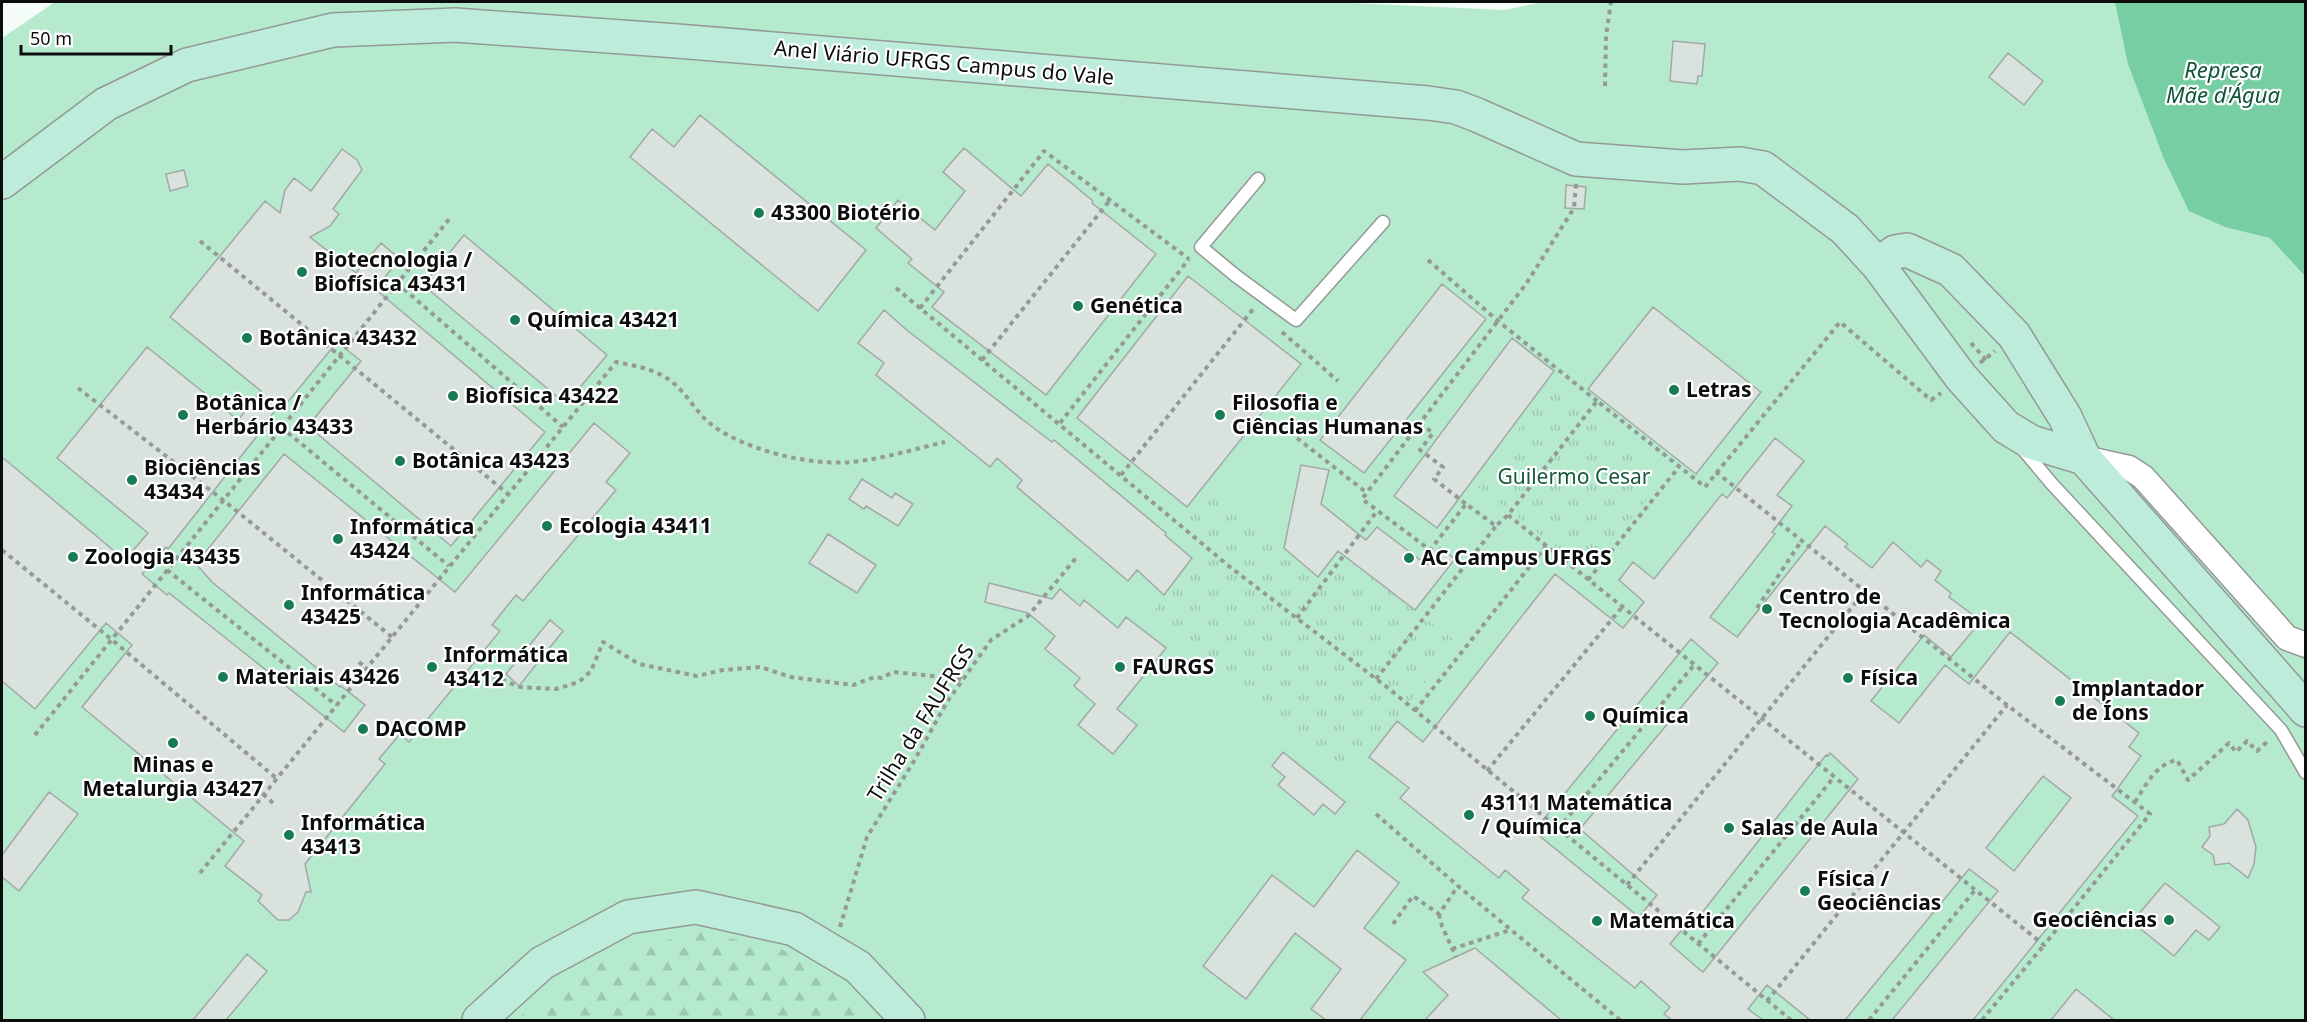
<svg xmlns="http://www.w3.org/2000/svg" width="2307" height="1022" viewBox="0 0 2307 1022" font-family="'Noto Sans',sans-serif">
<defs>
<pattern id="forest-firs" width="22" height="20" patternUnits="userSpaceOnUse" patternTransform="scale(1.5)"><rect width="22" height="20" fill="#b6eace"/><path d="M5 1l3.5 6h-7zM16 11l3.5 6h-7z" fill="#9bc8b0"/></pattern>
<pattern id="park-tufts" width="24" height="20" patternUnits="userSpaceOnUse" patternTransform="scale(1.5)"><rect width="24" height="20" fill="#b6eace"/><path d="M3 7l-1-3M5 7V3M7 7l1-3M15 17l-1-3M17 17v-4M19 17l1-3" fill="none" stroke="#9bc8b0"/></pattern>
</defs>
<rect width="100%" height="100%" fill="#f4fcf7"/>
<!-- grass -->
<path fill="#b6eace" d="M 55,2 L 1330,2 L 1504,10 L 1544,2 L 2305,2 L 2305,1020 L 2,1020 L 2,38 Z"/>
<!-- forest -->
<path fill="url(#forest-firs)" d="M 694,931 L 782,949 L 879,1020 L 515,1020 L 585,969 Z"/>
<!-- park -->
<path fill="url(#park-tufts)" d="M 1555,380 L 1672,469 L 1587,572 L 1476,485 Z
M 1209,485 L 1318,580 L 1339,553 L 1458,643 L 1343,784 L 1148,619 L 1205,542 L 1180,519 Z"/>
<!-- water -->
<path fill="#76cea2" d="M 2115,2 L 2305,2 L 2305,276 L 2270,238 L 2225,227 L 2189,211 L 2164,159 L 2128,64 Z"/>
<!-- building -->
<path fill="#dae2de" stroke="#a1a9a4" stroke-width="1.5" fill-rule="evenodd" d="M 1673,41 L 1705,44 L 1702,76 L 1698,76 L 1697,84 L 1670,81 Z
M 2008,53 L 2043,81 L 2024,105 L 1989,77 Z
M 700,115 L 866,250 L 818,311 L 630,157 L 652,129 L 674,147 Z
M 964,148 L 1021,196 L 1048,164 L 1093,201 L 1092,203 L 1156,254 L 1046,395 L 932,307 L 944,292 L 908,263 L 912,259 L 876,228 L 898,200 L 935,230 L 965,191 L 943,172 Z
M 342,149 L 357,160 L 362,170 L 333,209 L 339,214 L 330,226 L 310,237 L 356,273 L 381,243 L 400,259 L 375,289 L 545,432 L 451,546 L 308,426 L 361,361 L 337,342 L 282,409 L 279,406 L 255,434 L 257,436 L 168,549 L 166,547 L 142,574 L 167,595 L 169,593 L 344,732 L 365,705 L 341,686 L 340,687 L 212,582 L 196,564 L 284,454 L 455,592 L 594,423 L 630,453 L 606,482 L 616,490 L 523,601 L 516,595 L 492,625 L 500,631 L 409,742 L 400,734 L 379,759 L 385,764 L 305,864 L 311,892 L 306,892 L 298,912 L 289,920 L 278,920 L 258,901 L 262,895 L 225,866 L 244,841 L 82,707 L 132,645 L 106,623 L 35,709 L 2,681 L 2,457 L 125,560 L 148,533 L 57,458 L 147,347 L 238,420 L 261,391 L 170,317 L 265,201 L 280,213 L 285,190 L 294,178 L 311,191 Z
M 184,170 L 188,186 L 170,191 L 166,174 Z
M 1566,185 L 1586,187 L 1584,209 L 1565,208 Z
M 464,235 L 607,355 L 566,404 L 423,285 Z
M 1188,276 L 1301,364 L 1187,507 L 1077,418 Z
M 1442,284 L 1486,319 L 1364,473 L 1320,440 Z
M 1653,307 L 1761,392 L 1696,474 L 1588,389 Z
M 884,310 L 908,331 L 1027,423 L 1052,442 L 1054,440 L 1166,533 L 1165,535 L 1192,558 L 1164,595 L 1137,570 L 1128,581 L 1017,487 L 1022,480 L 997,458 L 990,467 L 876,375 L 884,363 L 858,343 Z
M 1512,338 L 1554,371 L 1437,528 L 1394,496 Z
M 1775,438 L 1804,461 L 1777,495 L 1792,506 L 1772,532 L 1775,534 L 1710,617 L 1737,637 L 1825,526 L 1848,544 L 1845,547 L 1872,568 L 1893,542 L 1921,567 L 1927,560 L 1941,571 L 1935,580 L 1951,593 L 1949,597 L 1981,621 L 1951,657 L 1924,635 L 1871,701 L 1899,723 L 1945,665 L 1969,684 L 2010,632 L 2139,733 L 2129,747 L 2141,756 L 2112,796 L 2138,816 L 1973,1020 L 1892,1020 L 1998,891 L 1969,869 L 1845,1020 L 1810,1020 L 1767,985 L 1748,1009 L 1763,1020 L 1672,1020 L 1664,1014 L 1670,1007 L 1641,981 L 1635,988 L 1522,898 L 1529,890 L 1505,870 L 1499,878 L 1400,798 L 1409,788 L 1369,757 L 1397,721 L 1423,742 L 1555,574 L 1623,628 L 1644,602 L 1619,580 L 1633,562 L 1654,579 L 1722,494 L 1727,498 ZM 1691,639 L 1718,663 L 1580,829 L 1657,895 L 1639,917 L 1536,833 L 1535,830 ZM 1830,753 L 1858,779 L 1703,972 L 1700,970 L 1670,944 L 1690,920 L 1694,923 L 1826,755 L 1828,756 ZM 2043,776 L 2071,798 L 2014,871 L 1986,848 Z
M 1301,465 L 1329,470 L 1321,504 L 1366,540 L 1377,527 L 1427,565 L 1440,548 L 1455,559 L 1415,610 L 1338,551 L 1318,577 L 1284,548 Z
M 862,479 L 892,498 L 895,493 L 913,504 L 898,526 L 866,506 L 864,509 L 849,499 Z
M 828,534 L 876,565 L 857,593 L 809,563 Z
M 989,583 L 1052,599 L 1060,589 L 1080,606 L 1084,600 L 1118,628 L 1126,617 L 1166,648 L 1117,709 L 1137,725 L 1113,754 L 1078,725 L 1095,704 L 1074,686 L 1080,678 L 1045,649 L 1055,636 L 1028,613 L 985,602 Z
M 550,620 L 563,631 L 519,686 L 506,674 Z
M 1283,752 L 1345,802 L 1335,814 L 1323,804 L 1314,815 L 1278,785 L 1285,777 L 1272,766 Z
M 49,792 L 78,814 L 19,891 L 2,877 L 2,855 Z
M 2237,809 L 2248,820 L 2256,847 L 2254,864 L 2248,878 L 2229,863 L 2215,865 L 2213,855 L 2202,847 L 2210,836 L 2209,827 L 2224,824 Z
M 1357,850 L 1399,883 L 1364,928 L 1406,960 L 1360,1020 L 1326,1020 L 1311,1009 L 1341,969 L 1295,933 L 1246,999 L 1203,966 L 1272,875 L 1314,907 Z
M 2165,883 L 2220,927 L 2209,940 L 2196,930 L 2174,956 L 2132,922 Z
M 1475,948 L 1561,1020 L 1425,1020 L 1448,995 L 1423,972 Z
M 247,954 L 267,971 L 226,1020 L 193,1020 Z
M 2076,989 L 2114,1020 L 2051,1020 Z"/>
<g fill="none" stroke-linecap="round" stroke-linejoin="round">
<!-- lane casing -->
<g stroke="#939a96" stroke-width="15">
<path id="lane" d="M 1258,179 L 1201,247 L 1236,276 L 1296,320 L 1383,222
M 2021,447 L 2052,484 L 2281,730 L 2306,773"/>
</g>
<!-- street casing -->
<g stroke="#939a96" stroke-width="27">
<path id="street" d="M 2084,458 L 2129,468 L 2143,477 L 2287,638 L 2306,645"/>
</g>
<!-- secondary casing -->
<g stroke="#939a96" stroke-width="36">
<path id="secondary" d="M 2,182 L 106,104 L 187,65 L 333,30 L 455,25 L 677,41 L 1428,103 L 1456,107 L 1477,115 L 1576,159 L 1683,167 L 1740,164 L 1763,168 L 1845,229 L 1878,265 L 1961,377 L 2006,427 L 2031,442 L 2084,458
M 1878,265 L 1895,252 L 1907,250 L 1951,270 L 2014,335 L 2065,417 L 2084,458 L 2306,710
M 479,1020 L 542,963 L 628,917 L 696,907 L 794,929 L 858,967 L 908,1020"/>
</g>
<!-- path -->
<path stroke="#949a96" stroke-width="4" stroke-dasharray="4.5 4.5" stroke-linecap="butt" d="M 1605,86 L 1606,36 L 1611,2
M 1576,184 L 1574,208 L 1526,284 L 1362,499 L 1430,550 L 1466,504 L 1496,526 L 1508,515 L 1597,401 L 1705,487 L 1840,322 L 1931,400 L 1941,393
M 200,241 L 508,494
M 1428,260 L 1498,321 L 1597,401
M 397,283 L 563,427
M 896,288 L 1230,567 L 1388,688 L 1791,1020
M 920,308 L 1044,151 L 1189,259
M 1282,332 L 1338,381
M 1971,343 L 1986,360
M 982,360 L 1110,200
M 1980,363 L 1995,351
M 78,388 L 223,500 L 392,637
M 1060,423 L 1189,259
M 1420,423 L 1433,433 L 1420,450 L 1443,467 L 1434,479 L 1466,504
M 281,427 L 449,566
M 1297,438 L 1367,493
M 1121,475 L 1254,308
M 1508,515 L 2044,945 L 2150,814 L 2007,705 L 1716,472
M 2,550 L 111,639 L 276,778
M 167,570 L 336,705
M 1588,580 L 1679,467
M 1757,608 L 1802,540
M 1297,618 L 1377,511
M 359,662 L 366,668
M 485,673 L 520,687 L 556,689 L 579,682 L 591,671 L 603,642 L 639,664 L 697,676 L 723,670 L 761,667 L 790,677 L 853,685 L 875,677 L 882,678 L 893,672 L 962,679
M 1376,679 L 1496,526
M 1415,711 L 1546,546
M 35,735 L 450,218
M 1487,771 L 1622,607
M 263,794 L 273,803
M 2135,802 C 2146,785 2156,764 2177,760 L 2188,780 L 2229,743 L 2236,752 L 2247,741 L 2257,751 L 2269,740
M 1376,814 L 1458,886 L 1620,1020
M 1558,829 L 1694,665
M 200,873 L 616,362 C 636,366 655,369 671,381 C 687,393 696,413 712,425 C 745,450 810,466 851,462 C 883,459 914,449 945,442
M 1627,885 L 1865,591
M 1439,914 L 1442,926 L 1456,957
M 1393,924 L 1413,896 L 1439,914 L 1458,886
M 840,927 L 867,837 L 914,761 L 947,702 L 991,640 L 1028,616 L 1076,558
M 1698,944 L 1834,777
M 1452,949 L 1510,930
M 1767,1001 L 2007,705
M 1869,1020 L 1975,890
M 1982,1020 L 2044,945"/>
<!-- lane -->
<use href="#lane" stroke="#fff" stroke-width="12"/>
<!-- street -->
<use href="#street" stroke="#fff" stroke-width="24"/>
<!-- secondary -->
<use href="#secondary" stroke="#beecda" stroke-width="33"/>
</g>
<!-- markers -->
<g fill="#187b54" stroke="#fff" stroke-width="2">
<circle cx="759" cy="213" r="6"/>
<circle cx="302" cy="272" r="6"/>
<circle cx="1078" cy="306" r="6"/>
<circle cx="515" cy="320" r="6"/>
<circle cx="247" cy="338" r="6"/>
<circle cx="1674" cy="390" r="6"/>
<circle cx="453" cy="396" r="6"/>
<circle cx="183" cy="415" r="6"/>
<circle cx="1220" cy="415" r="6"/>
<circle cx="400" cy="461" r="6"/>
<circle cx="132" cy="480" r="6"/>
<circle cx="547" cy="526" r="6"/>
<circle cx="338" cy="539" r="6"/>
<circle cx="73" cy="557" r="6"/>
<circle cx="1409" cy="558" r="6"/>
<circle cx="289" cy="605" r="6"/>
<circle cx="1767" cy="609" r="6"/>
<circle cx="432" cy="667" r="6"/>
<circle cx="1120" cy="667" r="6"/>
<circle cx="223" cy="677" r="6"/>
<circle cx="1848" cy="678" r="6"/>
<circle cx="2060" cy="701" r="6"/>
<circle cx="1590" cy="716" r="6"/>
<circle cx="363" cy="729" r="6"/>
<circle cx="173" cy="743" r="6"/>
<circle cx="1469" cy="815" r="6"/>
<circle cx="1729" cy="828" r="6"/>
<circle cx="289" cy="835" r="6"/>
<circle cx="1805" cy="891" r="6"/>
<circle cx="2169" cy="920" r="6"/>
<circle cx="1597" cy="921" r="6"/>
</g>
<g text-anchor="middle" stroke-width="4.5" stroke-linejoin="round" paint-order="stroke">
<!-- street labels -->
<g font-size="21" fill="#0b0e0c" stroke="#fff">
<text transform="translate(944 63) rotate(5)" y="7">Anel Viário UFRGS Campus do Vale</text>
<text transform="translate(921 723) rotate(-58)" y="7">Trilha da FAUFRGS</text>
</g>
<!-- poi labels -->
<g font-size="21" font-weight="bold" fill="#0b0e0c" stroke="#fff" text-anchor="start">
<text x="771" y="220">43300 Biotério</text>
<text x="314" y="267">Biotecnologia /<tspan x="314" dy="24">Biofísica 43431</tspan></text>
<text x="1090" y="313">Genética</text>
<text x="527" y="327">Química 43421</text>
<text x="259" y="345">Botânica 43432</text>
<text x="1686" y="397">Letras</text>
<text x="465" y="403">Biofísica 43422</text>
<text x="195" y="410">Botânica /<tspan x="195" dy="24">Herbário 43433</tspan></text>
<text x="1232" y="410">Filosofia e<tspan x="1232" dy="24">Ciências Humanas</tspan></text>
<text x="412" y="468">Botânica 43423</text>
<text x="144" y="475">Biociências<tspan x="144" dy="24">43434</tspan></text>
<text x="559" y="533">Ecologia 43411</text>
<text x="350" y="534">Informática<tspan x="350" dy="24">43424</tspan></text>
<text x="85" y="564">Zoologia 43435</text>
<text x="1421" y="565">AC Campus UFRGS</text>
<text x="301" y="600">Informática<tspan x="301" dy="24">43425</tspan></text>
<text x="1779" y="604">Centro de<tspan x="1779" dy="24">Tecnologia Acadêmica</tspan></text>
<text x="444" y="662">Informática<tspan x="444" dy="24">43412</tspan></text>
<text x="1132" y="674">FAURGS</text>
<text x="235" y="684">Materiais 43426</text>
<text x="1860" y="685">Física</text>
<text x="2072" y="696">Implantador<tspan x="2072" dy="24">de Íons</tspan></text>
<text x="1602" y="723">Química</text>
<text x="375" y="736">DACOMP</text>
<text x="173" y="772" text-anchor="middle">Minas e<tspan x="173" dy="24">Metalurgia 43427</tspan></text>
<text x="1481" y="810">43111 Matemática<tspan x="1481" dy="24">/ Química</tspan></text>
<text x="301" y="830">Informática<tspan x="301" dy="24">43413</tspan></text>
<text x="1741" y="835">Salas de Aula</text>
<text x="1817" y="886">Física /<tspan x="1817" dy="24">Geociências</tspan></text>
<text x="2157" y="927" text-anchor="end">Geociências</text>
<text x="1609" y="928">Matemática</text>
</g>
<!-- park labels -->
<g font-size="21" fill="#165a3d" stroke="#fff">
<text x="1574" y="484">Guilermo Cesar</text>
</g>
<!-- water labels -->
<g font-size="22" font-style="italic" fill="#12563a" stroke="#fff">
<text x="2223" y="78">Represa<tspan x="2223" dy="25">Mãe d'Água</tspan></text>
</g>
</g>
<!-- border -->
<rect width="2307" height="1022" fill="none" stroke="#0b0e0c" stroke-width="6"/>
<!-- scale -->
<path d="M21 45v9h150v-9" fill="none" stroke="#0b0e0c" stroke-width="3"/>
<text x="30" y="45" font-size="18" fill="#0b0e0c" stroke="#ffffff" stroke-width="4.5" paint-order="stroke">50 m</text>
</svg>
